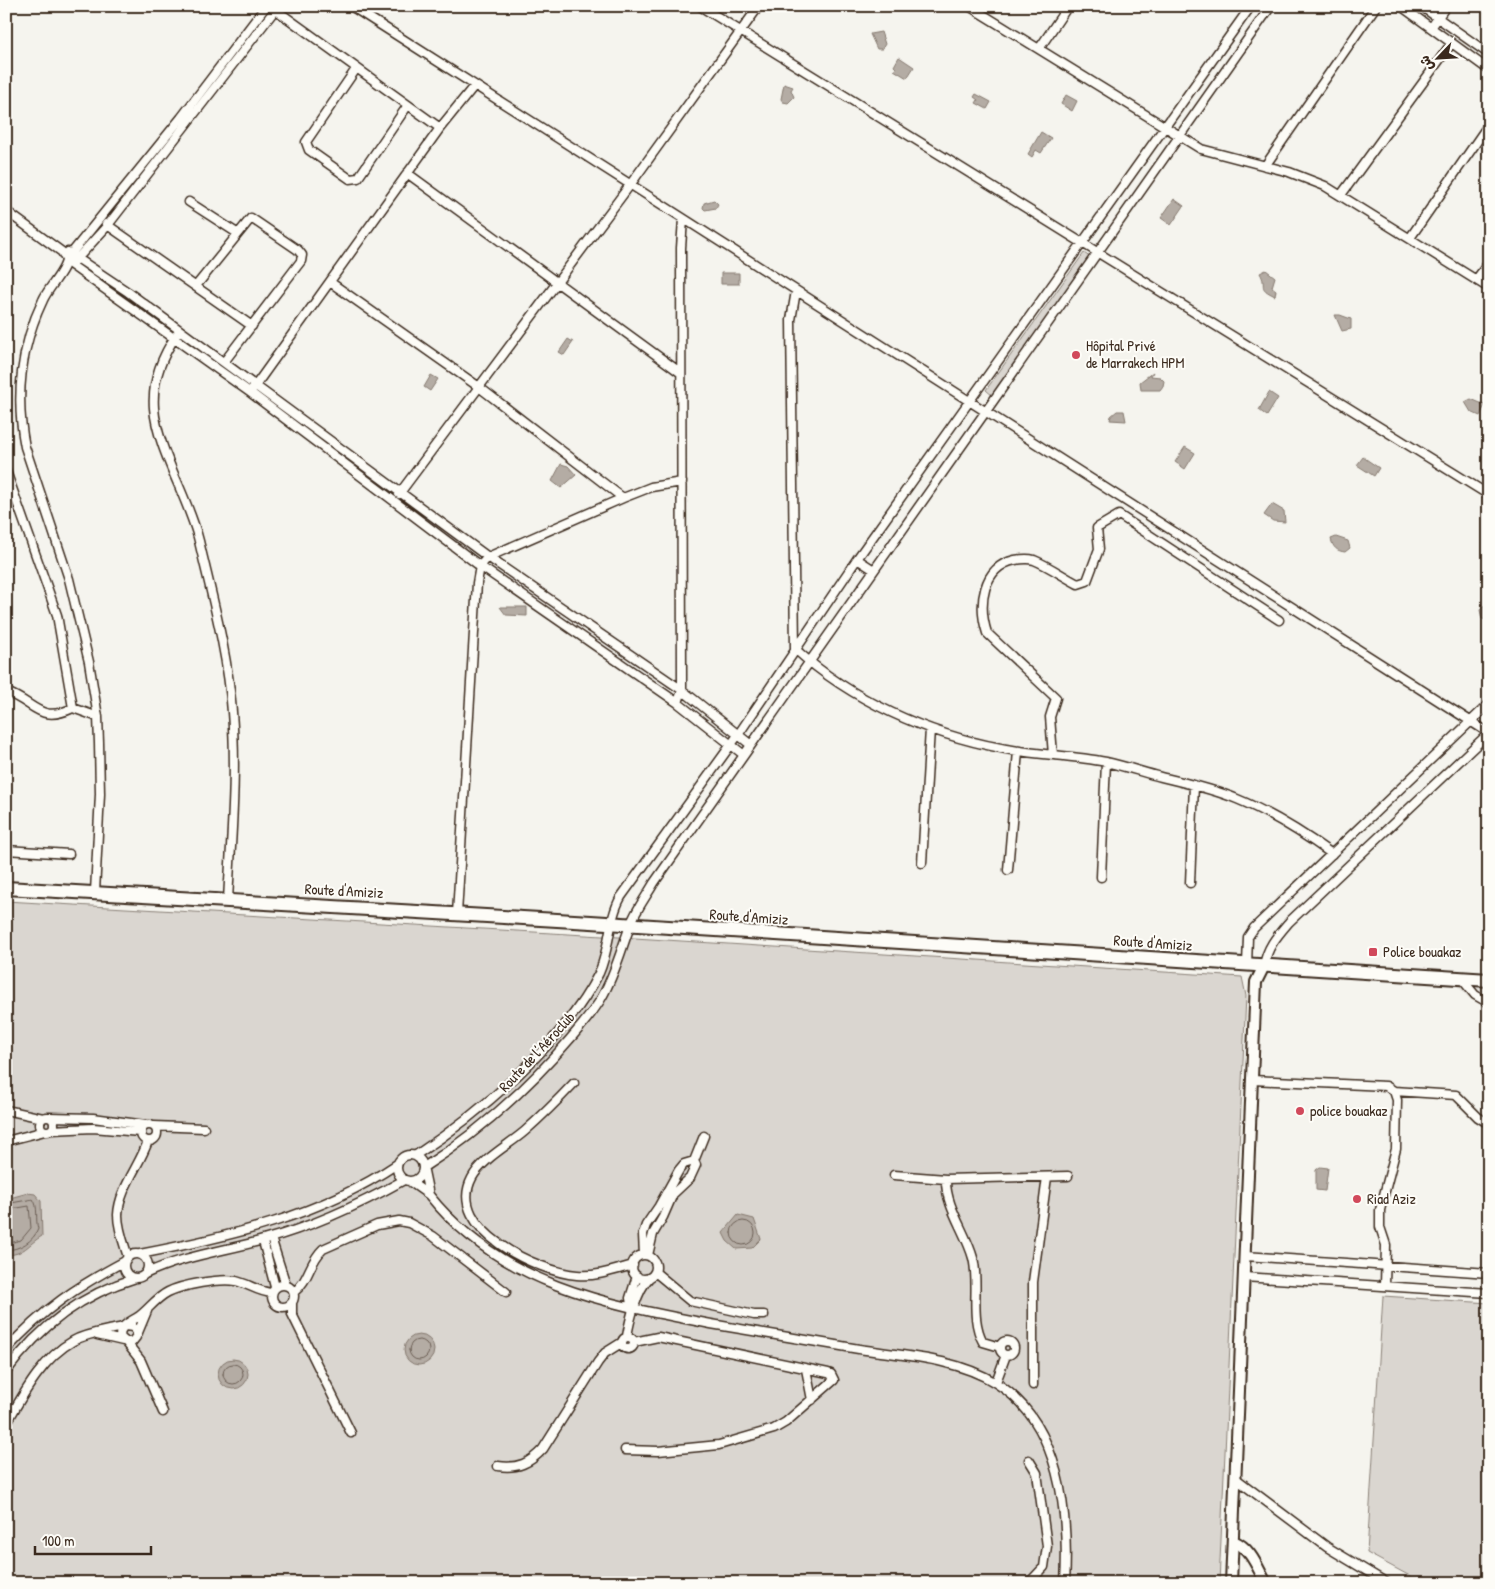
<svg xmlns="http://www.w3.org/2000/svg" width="1495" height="1589" viewBox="0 0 1495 1589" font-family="'Patrick Hand','Playpen Sans Arabic',sans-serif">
<rect width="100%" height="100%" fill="#f5f4ee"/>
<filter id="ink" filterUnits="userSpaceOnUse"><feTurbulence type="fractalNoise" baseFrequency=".02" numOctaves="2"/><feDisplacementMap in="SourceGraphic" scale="10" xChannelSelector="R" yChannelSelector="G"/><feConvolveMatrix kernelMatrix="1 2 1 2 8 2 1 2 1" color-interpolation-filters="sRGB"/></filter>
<g filter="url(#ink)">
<!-- built -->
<path fill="#e7e5df" d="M 1455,984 L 1489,985 L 1489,1010 L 1468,997 Z"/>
<!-- green -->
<path fill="#dad6d0" stroke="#8a8077" d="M 1084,253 L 1091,258 L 993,396 L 986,390 Z
M 6,901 L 619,937 L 1242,977 L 1246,996 L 1219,1583 L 6,1583 Z
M 1383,1296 L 1489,1303 L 1489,1583 L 1423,1583 L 1367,1553 Z"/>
<!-- water -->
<path fill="#b4aca4" stroke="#84786e" d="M 881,32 L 885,44 L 882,49 L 877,49 L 870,34 Z
M 899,57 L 914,67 L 907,78 L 894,70 L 896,68 L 894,66 Z
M 784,84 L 793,87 L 791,90 L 794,97 L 788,103 L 783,102 L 781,99 Z
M 976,94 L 991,102 L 987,109 L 976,103 L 978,100 L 974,97 Z
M 1066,95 L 1077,101 L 1072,111 L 1061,104 Z
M 1041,132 L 1051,138 L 1041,153 L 1036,150 L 1032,157 L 1028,154 Z
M 1174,199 L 1184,206 L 1171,225 L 1161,218 Z
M 714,200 L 718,204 L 716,208 L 705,210 L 703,208 L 704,203 Z
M 1266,270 L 1275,277 L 1272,287 L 1276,290 L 1275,296 C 1256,287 1268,287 1260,273 Z
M 721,273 L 739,273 L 739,284 L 721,284 Z
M 1335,315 L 1340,315 L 1351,319 L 1351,329 L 1342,331 Z
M 568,339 L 573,342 L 564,355 L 559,352 Z
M 1153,372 L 1151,376 L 1160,377 L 1164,381 L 1163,386 L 1160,390 L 1141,390 L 1140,382 Z
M 431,375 L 438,379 L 430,391 L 424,387 Z
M 1269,392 L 1278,398 L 1267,416 L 1259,410 Z
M 1471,399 L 1485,405 L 1480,416 L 1471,412 L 1465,402 Z
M 1117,411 L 1124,411 L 1126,421 L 1110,420 L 1111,416 Z
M 1185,447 L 1195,453 L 1185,469 L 1175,462 Z
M 1363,457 L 1379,468 L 1374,476 L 1357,465 Z
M 561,464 L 568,466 L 576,475 L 561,488 L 552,481 Z
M 1272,504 L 1284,511 L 1285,522 L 1273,521 L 1264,515 Z
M 1336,537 L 1348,541 L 1350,548 L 1345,552 C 1337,551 1333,548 1331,539 Z
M 1489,605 L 1489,620 L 1482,619 L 1480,610 L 1483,606 Z
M 500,607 L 527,607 L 527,616 L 506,615 Z
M 1320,1167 L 1328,1168 L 1325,1191 L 1316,1190 L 1316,1170 Z
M 28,1193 L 35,1194 L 41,1201 L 42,1236 C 28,1244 24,1255 6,1255 L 6,1199 Z
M 738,1215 L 754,1219 L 761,1239 L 752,1248 L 736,1249 L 727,1241 L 723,1233 Z
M404 1350a15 15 0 1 1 30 0a15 15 0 1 1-30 0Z
M218 1374a15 15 0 1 1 30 0a15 15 0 1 1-30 0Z"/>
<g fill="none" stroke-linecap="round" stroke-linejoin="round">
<!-- shore -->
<path stroke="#6b5e54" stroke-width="1" d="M 6,1204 L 33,1199 C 39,1207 35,1219 38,1229 C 34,1241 19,1250 6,1250
M 6,1210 L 29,1206 L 31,1228 L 21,1240 L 6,1244
M731 1233a12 12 0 1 1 24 0a12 12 0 1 1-24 0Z
M409 1350a10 10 0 1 1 20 0a10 10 0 1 1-20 0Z
M223 1374a10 10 0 1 1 20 0a10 10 0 1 1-20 0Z"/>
<!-- minor casing -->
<g stroke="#3b2a1e" stroke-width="11">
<path id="minor" d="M 351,6 L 1489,733
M 700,6 L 1489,495
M 969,6 L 1201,149 L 1289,172 L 1325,186 L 1489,288
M 1401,6 L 1489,70
M 1421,6 L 1489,54
M 272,7 L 440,128
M 1431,28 L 1446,6
M 1039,49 L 1068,6
M 356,69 L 306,142 L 309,150 L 350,179 L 358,178 L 408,105
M 1265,166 L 1376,6
M 407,173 L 681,373
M 1341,195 L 1451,44
M 189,202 L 237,233
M 6,211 L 62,252 L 66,260 L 71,265 L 251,393 L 480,566 L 678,703 L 744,755
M 106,224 L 252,326
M 1410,238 L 1489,124
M 68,252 L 128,292 L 488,557 L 682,690 L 751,745
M 75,261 L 108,225 L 278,6
M 1476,280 L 1489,262
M 330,282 L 479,387 L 623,498
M 196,286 L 251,218 L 298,250 L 302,255 L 301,261 L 224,362
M 796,291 L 791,320 L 795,649 C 851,700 927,734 1001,748 C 1035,755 1071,755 1106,762 C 1124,766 1142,772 1161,777 C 1186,783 1213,789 1237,799 C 1269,812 1304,834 1332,854
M 177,334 C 162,356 152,382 154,408 C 157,449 189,499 199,541 C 212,597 228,654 232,712 C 237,775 231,838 228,901
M 253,389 L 440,128 L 474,86
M 6,471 L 57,615 L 73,708
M 399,494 L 630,185 L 759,6
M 857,559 L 874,570
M 6,692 C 36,703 39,724 73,708 L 98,717
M 678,703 L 682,690 L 681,248 L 683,219
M 1053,755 L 1050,717 L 1056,698 L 987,633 C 978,605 982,567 1015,560 C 1021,559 1028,558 1034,560 C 1049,566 1064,577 1078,584 L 1087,581 L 1099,549 L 1097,528 L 1119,515 L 1279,620
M 6,850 L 69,854
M 922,863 L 930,729
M 1008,870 L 1018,751
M 1101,877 L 1106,762
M 1190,883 L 1194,785
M 95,892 L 100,794 L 99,743 L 98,717 L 89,662 L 69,579 L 25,447 C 15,397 21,346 43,300 C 48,288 65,271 66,260 L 181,118 L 266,6
M 457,914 L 477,583 L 480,566 L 488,557 L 623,498 L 651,487 L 682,482
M 1247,965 L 1248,937 L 1254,928 L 1489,704
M 1264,966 C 1267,947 1277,936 1289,922 L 1489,733
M 1461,978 L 1475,995 L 1489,1003
M 1252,1080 L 1386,1086 L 1394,1091 L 1456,1095 L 1478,1117 L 1489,1124
M 574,1083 C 558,1100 542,1116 525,1131 C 509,1145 482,1159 472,1178 C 445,1229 539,1272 577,1275 C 596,1277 615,1270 633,1265
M 6,1110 L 43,1118
M 49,1117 L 93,1118 L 146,1125
M40 1124a7 7 0 1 1 14 0a7 7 0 1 1-14 0Z
M141 1133a8 8 0 1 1 16 0a8 8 0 1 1-16 0Z
M 154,1126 L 204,1128
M 51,1130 L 93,1128 L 140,1132
M 6,1141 L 45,1131
M397 1168a13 13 0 1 1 26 0a13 13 0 1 1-26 0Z
M 416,1155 C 480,1113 564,1043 599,973 C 610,949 608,920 621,897 L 738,735 L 857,559 L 1251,6
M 694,1161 L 704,1136
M 424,1167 C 479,1132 528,1088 570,1039 C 581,1026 594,1012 602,997 C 615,974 621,950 630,926 C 635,911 646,897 654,883 L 1271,6
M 894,1175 L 946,1179 L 1068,1176
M 946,1179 C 945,1206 966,1232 973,1258 C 980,1285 969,1317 983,1342 L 1000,1347
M 409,1181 L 429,1195 L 424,1171
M 429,1195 C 500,1284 605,1304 711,1324 C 760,1332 810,1341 859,1349 C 905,1356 956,1358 996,1383 C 1061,1423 1069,1514 1065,1583
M 271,1238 L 286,1285
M 263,1241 L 275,1287
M 140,1254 C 229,1237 320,1216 397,1164
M124 1266a12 12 0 1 1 24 0a12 12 0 1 1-24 0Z
M 644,1255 L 643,1234 L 646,1225 L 659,1206 L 679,1170 L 684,1164 L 694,1161 L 696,1165 L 690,1178 L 673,1194 L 663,1217 L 653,1234 L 648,1255
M632 1267a12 12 0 1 1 24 0a12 12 0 1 1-24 0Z
M 1245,1256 L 1489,1273
M 128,1257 C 124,1244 118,1229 118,1215 C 119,1189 140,1165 148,1141
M 655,1272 L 690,1301 L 754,1315 L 764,1315
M 145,1274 C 182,1256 224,1251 263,1240 C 311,1227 361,1204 404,1180
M 1244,1277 L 1489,1293
M272 1296a11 11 0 1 1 22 0a11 11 0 1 1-22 0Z
M 1385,1286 L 1386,1245 L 1380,1227 L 1380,1210 L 1396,1149 L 1397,1100 L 1394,1091
M 294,1292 C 309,1281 309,1262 323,1249 L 377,1225 L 399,1221 L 409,1223 L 433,1236 L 506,1292
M 292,1303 L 292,1314 L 351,1433
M 632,1310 L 630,1298 L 637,1276
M 125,1326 L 133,1327 L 137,1332 L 136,1337 L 132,1342 L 126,1342 L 121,1338 C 117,1327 130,1322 138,1317 C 148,1310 156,1298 168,1292 C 182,1285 220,1278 236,1281 C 249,1284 258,1292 272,1293
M 97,1335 L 123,1341
M 137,1335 L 147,1311
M 627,1336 C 630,1319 637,1290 649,1278
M622 1343a6 6 0 1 1 12 0a6 6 0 1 1-12 0Z
M1000 1348a7 7 0 1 1 14 0a7 7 0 1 1-14 0Z
M 126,1342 L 141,1361 L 163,1412
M 6,1350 C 43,1309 78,1286 125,1261
M 806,1369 L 812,1400
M 6,1372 C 39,1327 82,1294 136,1278
M 996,1382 L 1006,1355
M 1033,1385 L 1033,1282 L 1047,1177
M 9,1419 C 25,1391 44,1357 73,1341 C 87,1333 107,1331 122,1327
M 625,1450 L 658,1451 L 719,1445 L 774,1429 L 786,1422 L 834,1380 L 831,1374 L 828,1373 L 658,1337 L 634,1342
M 498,1466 C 518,1469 530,1463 543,1449 L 598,1362 L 605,1353 L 621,1343
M 1235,1478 L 1327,1547 L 1387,1583
M 1029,1583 L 1044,1567 L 1047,1546 L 1037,1473 L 1029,1460"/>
</g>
<!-- tertiary casing -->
<g stroke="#3b2a1e" stroke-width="14">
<path id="tertiary" d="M 1233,1541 C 1251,1548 1257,1567 1266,1583
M 1231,1583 L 1256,982 L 1264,966"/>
</g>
<!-- primary casing -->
<g stroke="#3b2a1e" stroke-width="16">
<path id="primary" d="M 6,888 L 591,922 L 1489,980"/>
</g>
<!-- minor -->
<use href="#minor" stroke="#fdfcf7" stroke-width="8"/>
<!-- tertiary -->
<use href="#tertiary" stroke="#fdfcf7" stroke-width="10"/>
<!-- primary -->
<use href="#primary" stroke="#fdfcf7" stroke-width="12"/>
</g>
</g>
<!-- markers -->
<g fill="#d1495b" stroke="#fdfcf7" stroke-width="2">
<circle cx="1076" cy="355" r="5"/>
<rect x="1368" y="947" width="10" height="10" rx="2.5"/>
<circle cx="1300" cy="1111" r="5"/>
<circle cx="1357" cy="1199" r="5"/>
</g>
<g text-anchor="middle" stroke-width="4" stroke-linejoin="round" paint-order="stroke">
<!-- poi labels -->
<g font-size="15" fill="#3b2a1e" stroke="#fdfcf7" text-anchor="start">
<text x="1086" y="351">Hôpital Privé<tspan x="1086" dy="17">de Marrakech HPM</tspan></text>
<text x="1383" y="957">Police bouakaz</text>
<text x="1310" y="1116">police bouakaz</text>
<text x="1367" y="1204">Riad Aziz</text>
</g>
<!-- street labels -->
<g font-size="15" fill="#3b2a1e" stroke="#fdfcf7">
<text transform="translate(344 891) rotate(3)" y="5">Route d'Amiziz</text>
<text transform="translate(749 917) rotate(4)" y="5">Route d'Amiziz</text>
<text transform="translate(1153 943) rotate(4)" y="5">Route d'Amiziz</text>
<text transform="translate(537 1052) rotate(-47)" y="5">Route de l’Aéroclub</text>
</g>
</g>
<!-- margin -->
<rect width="1495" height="1589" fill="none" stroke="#fdfcf7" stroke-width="25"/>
<rect x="12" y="12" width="1470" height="1564" fill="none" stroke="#3b2a1e" stroke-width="2" filter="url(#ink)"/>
<!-- north arrow -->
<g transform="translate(1438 58) rotate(245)" stroke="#fdfcf7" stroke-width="4" paint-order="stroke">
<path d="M0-4L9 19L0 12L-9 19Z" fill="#3b2a1e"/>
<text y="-8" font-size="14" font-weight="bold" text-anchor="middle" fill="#3b2a1e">ش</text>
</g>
<!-- scale -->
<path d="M35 1546v8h116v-8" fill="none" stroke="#3b2a1e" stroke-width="2.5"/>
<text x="42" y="1546" font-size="15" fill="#3b2a1e" stroke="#fdfcf7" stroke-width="4" paint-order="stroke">100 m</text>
</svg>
